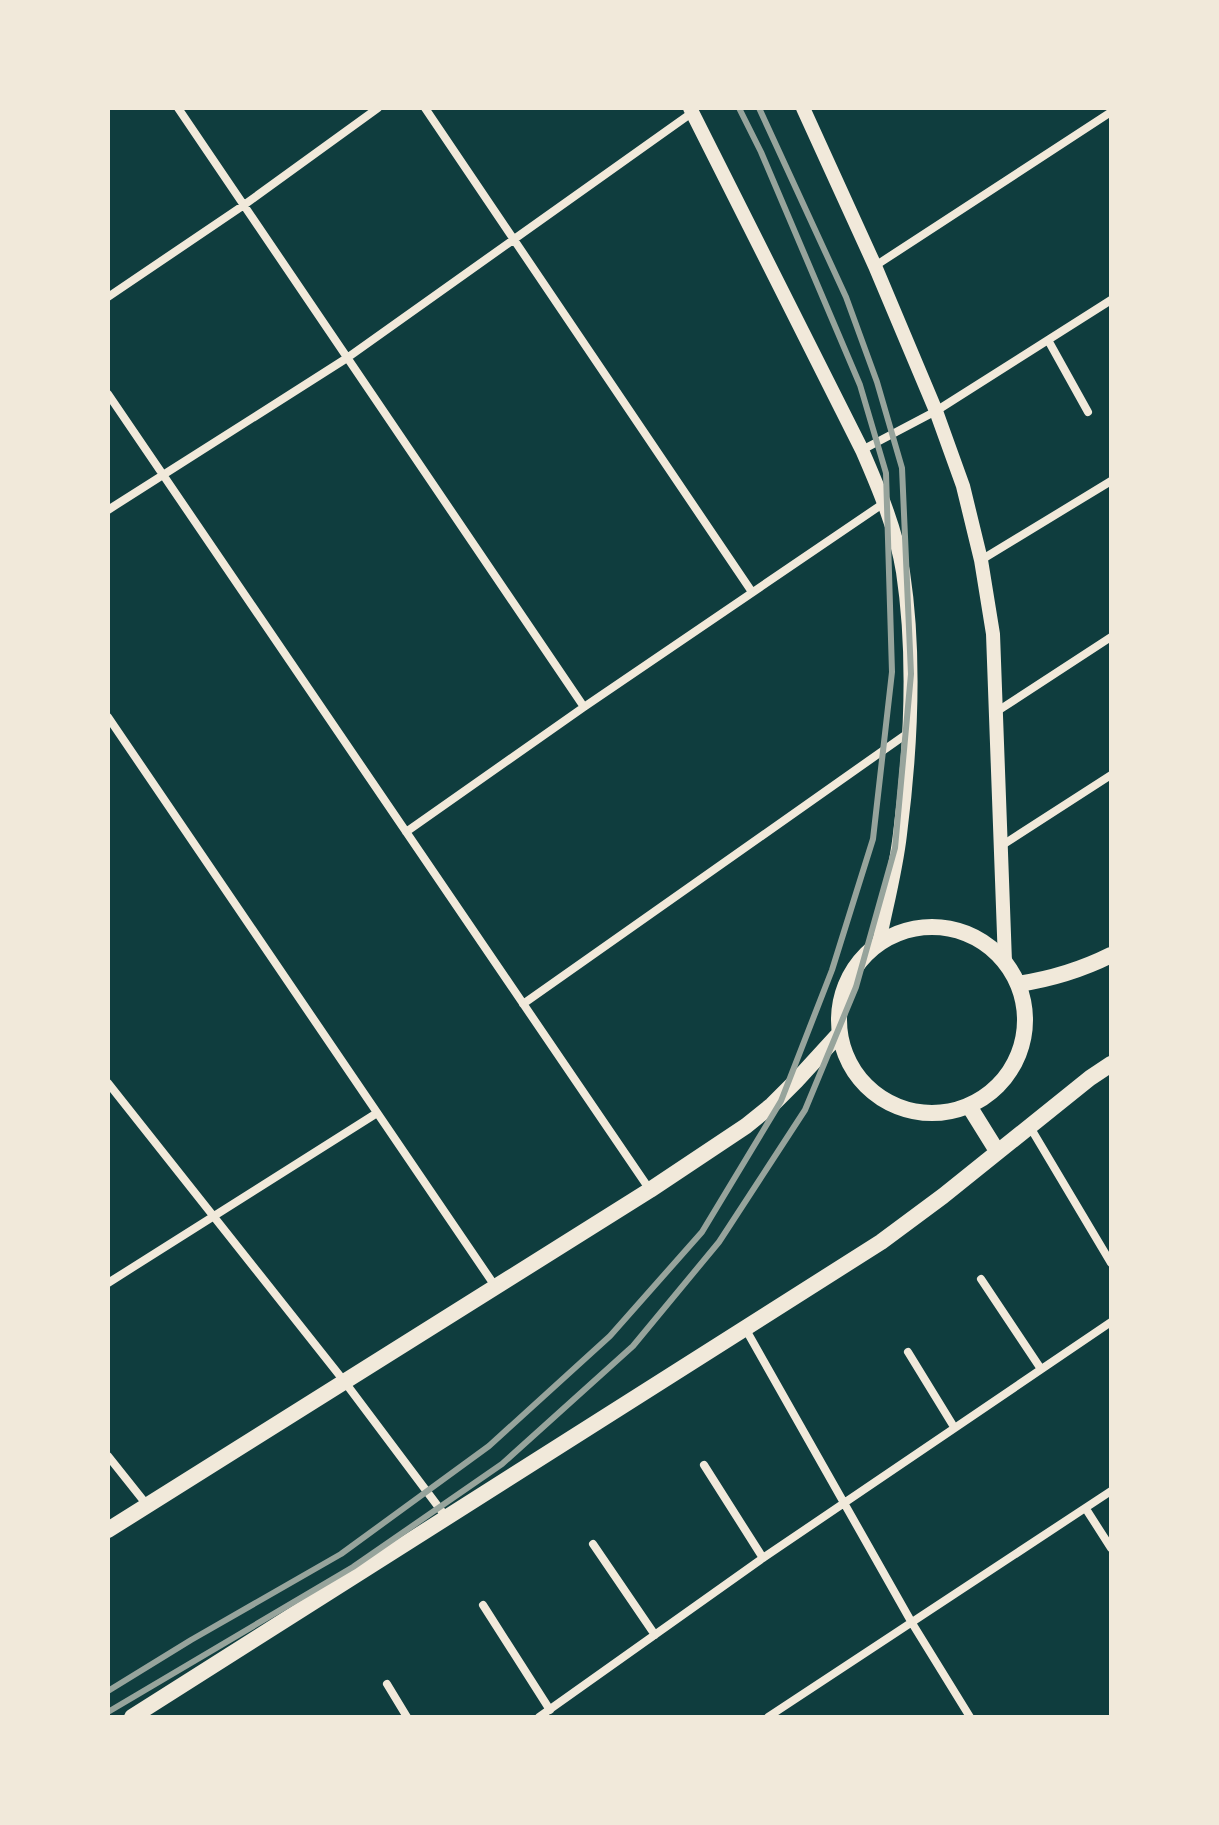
<svg xmlns="http://www.w3.org/2000/svg" width="1219" height="1825" viewBox="0 0 1219 1825" font-family="'Source Serif 4',serif">
<rect width="100%" height="100%" fill="#0f3d3e"/>
<g fill="none" stroke-linecap="round" stroke-linejoin="round">
<!-- minor -->
<path stroke="#f1e9da" stroke-width="8" d="M 178,108 L 584,707
M 425,108 L 752,592
M 875,266 L 1111,112
M 108,297 L 244,205 L 378,108
M 1048,340 L 1088,412
M 108,394 L 650,1190
M 862,450 L 936,411 L 1111,300
M 108,510 L 347,358 L 693,112
M 981,560 L 1111,481
M 996,712 L 1111,637
M 108,717 L 495,1286
M 406,832 L 584,707 L 884,503
M 1001,846 L 1111,775
M 523,1004 L 908,733
M 108,1083 L 344,1381 L 446,1517
M 1030,1127 L 1111,1263
M 981,1279 L 1041,1369
M 108,1283 L 377,1113
M 745,1328 L 912,1623 L 970,1717
M 908,1352 L 954,1427
M 108,1456 L 147,1505
M 704,1465 L 763,1558
M 1086,1509 L 1111,1548
M 593,1544 L 655,1635
M 483,1605 L 550,1710
M 387,1684 L 407,1717
M 539,1717 L 763,1558 L 1111,1322
M 768,1717 L 1111,1491"/>
<!-- tertiary -->
<path stroke="#f1e9da" stroke-width="14" d="M 690,108 L 862,450 C 879,489 896,529 903,572 C 916,658 911,748 900,834 C 896,870 886,907 879,942
M 803,108 L 875,266 L 936,411 L 963,486 L 981,560 L 993,634 L 1005,962"/>
<!-- secondary -->
<path stroke="#f1e9da" stroke-width="16" d="M839 1020a93 93 0 1 1 186 0a93 93 0 1 1-186 0Z
M 1018,984 C 1051,979 1081,970 1111,955
M 969,1106 L 997,1151
M 108,1530 L 650,1190 L 746,1126 L 772,1105 L 796,1081 L 839,1034
M 132,1717 L 881,1242 L 943,1196 L 1090,1078 L 1111,1064"/>
<!-- rail -->
<path stroke="#97a49c" stroke-width="6" d="M 108,1691 L 191,1640 L 341,1554 L 489,1446 L 610,1336 L 702,1232 L 781,1101 L 832,970 L 873,839 L 892,672 L 886,473 L 860,385 L 761,152 L 739,108
M 108,1712 L 353,1567 L 502,1464 L 633,1346 L 719,1242 L 805,1110 L 856,987 L 895,848 L 911,674 L 902,468 L 877,382 L 846,297 L 759,108"/>
</g>
<!-- border -->
<rect width="1219" height="1825" fill="none" stroke="#f1e9da" stroke-width="220"/>
</svg>
